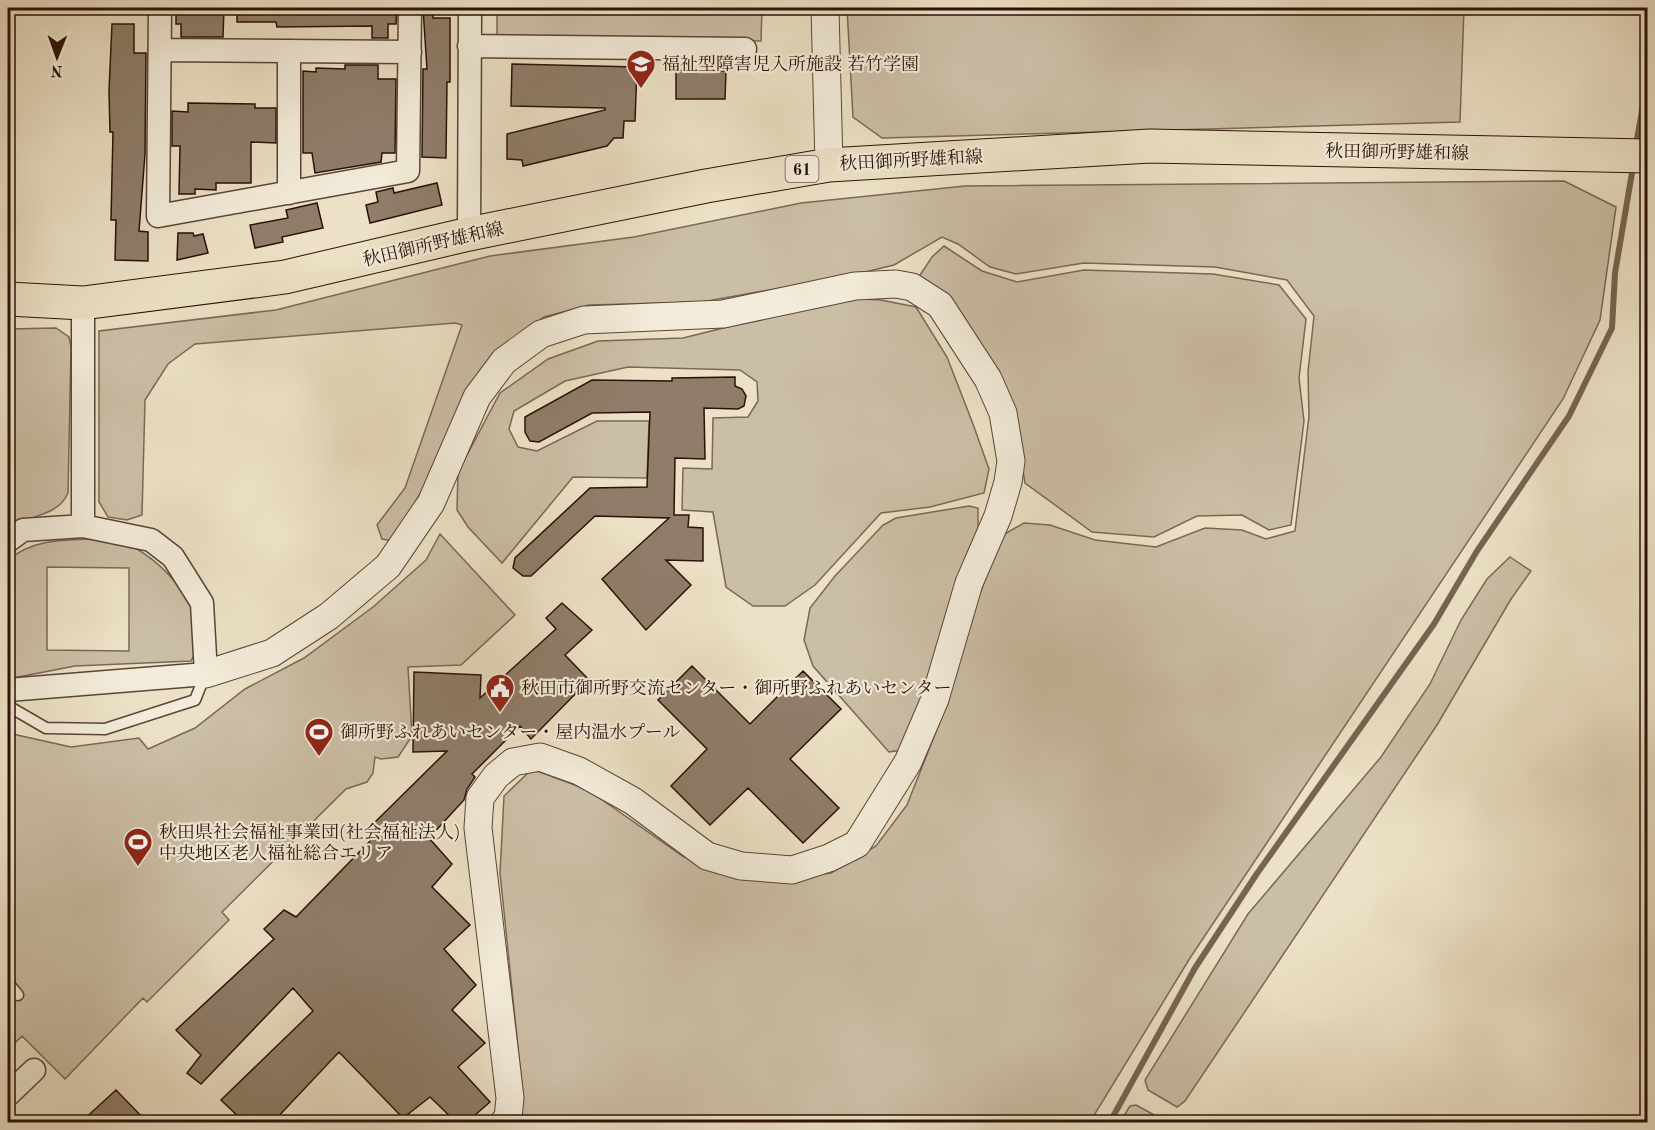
<svg xmlns="http://www.w3.org/2000/svg" width="1655" height="1130" viewBox="0 0 1655 1130" font-family="'Old Standard TT','Noto Serif JP',serif">
<rect width="100%" height="100%" fill="#ece1c6"/>
<filter id="stains"><feTurbulence type="fractalNoise" baseFrequency=".00333" numOctaves="4"/><feColorMatrix values="0 0 0 0 .2 0 0 0 0 .09 0 0 0 0 .02 0 0 0 .5 -.17"/></filter>
<radialGradient id="worn" r=".72"><stop offset=".6" stop-color="#630" stop-opacity="0"/><stop offset="1" stop-color="#630" stop-opacity=".3"/></radialGradient>
<!-- green -->
<path fill="#cbbea6" stroke="#7a6856" stroke-width="1.5" fill-rule="evenodd" d="M 497,8 L 762,8 L 761,41 L 497,38 Z
M 847,8 L 1464,8 L 1460,122 L 882,138 L 853,117 Z
M 1564,181 L 1616,207 L 1600,320 L 1563,399 L 1190,958 L 1090,1122 L 517,1122 L 523,1096 L 500,873 L 504,796 L 532,769 L 588,790 L 684,857 L 765,880 L 831,873 L 876,846 L 907,805 L 945,709 L 977,602 L 1001,536 L 1024,523 L 1050,525 L 1095,540 L 1156,547 L 1205,528 L 1242,530 L 1266,539 L 1295,531 L 1309,416 L 1308,372 L 1314,316 L 1287,280 L 1215,267 L 1084,263 L 1016,274 L 990,267 L 958,244 L 942,237 L 894,265 L 857,274 L 702,302 L 589,305 L 544,317 L 511,340 L 392,541 L 382,539 L 377,525 L 405,488 L 462,325 L 455,323 L 195,344 L 168,364 L 145,400 L 142,515 L 127,520 L 108,517 L 99,502 L 99,331 L 276,310 L 490,256 L 634,237 L 801,203 L 965,186 Z
M 944,246 L 982,271 L 1017,282 L 1084,270 L 1213,274 L 1279,285 L 1306,319 L 1299,378 L 1304,421 L 1291,525 L 1269,530 L 1242,515 L 1197,516 L 1154,537 L 1092,532 L 1025,483 L 1012,405 L 918,278 L 932,257 Z
M 844,298 L 881,300 L 916,307 L 947,357 L 973,424 L 989,469 L 984,493 L 930,507 L 881,513 L 815,585 L 785,606 L 753,606 L 726,587 L 713,512 L 682,510 L 683,468 L 712,469 L 713,418 L 748,417 L 758,401 L 757,382 L 740,370 L 628,367 L 565,381 L 514,411 L 509,429 L 518,447 L 537,451 L 597,421 L 649,421 L 647,478 L 573,477 L 502,563 L 468,527 L 457,510 L 458,472 L 500,393 L 548,359 L 598,341 L 683,338 Z
M 56,328 L 69,337 L 71,347 L 68,493 C 57,518 28,514 8,529 L 8,329 Z
M 969,506 L 978,508 L 978,527 L 929,687 L 902,750 L 889,752 L 813,666 L 804,640 L 810,608 L 835,576 L 883,525 L 896,518 Z
M 440,534 L 515,615 L 461,665 L 408,667 L 412,736 L 398,757 L 381,759 L 375,757 L 373,773 L 367,782 L 346,789 L 222,912 L 229,920 L 147,1002 L 143,998 L 65,1079 L 22,1036 L 8,1050 L 8,733 L 71,747 L 139,738 L 148,749 L 195,728 L 245,689 L 304,658 L 373,607 L 426,560 Z
M 93,539 C 102,540 112,540 121,542 C 162,555 218,619 191,661 L 75,666 L 8,679 L 8,560 C 33,539 62,540 93,539 ZM 47,567 L 129,568 L 129,651 L 47,650 Z
M 1510,557 L 1531,571 L 1511,599 L 1437,725 L 1185,1101 L 1177,1107 L 1148,1090 L 1145,1080 L 1248,914 L 1381,757 L 1430,684 L 1461,620 L 1487,579 Z
M 1136,1105 L 1167,1122 L 1120,1122 L 1130,1106 Z"/>
<g fill="none" stroke-linecap="round" stroke-linejoin="round">
<!-- stream -->
<path stroke="#776353" stroke-width="6" d="M 1636,145 L 1648,77
M 1110,1122 L 1195,968 L 1256,875 L 1434,624 L 1477,551 L 1569,416 L 1612,328 L 1615,273 L 1633,167"/>
</g>
<!-- building -->
<path fill="#8f7d6a" stroke="#2a1107" stroke-width="1.5" d="M 176,8 L 224,8 L 223,37 L 181,37 L 181,24 L 176,24 Z
M 237,8 L 397,8 L 396,24 L 388,24 L 388,38 L 372,38 L 372,26 L 277,27 L 276,22 L 237,22 Z
M 423,8 L 433,8 L 433,18 L 450,18 L 450,82 L 447,82 L 446,158 L 422,157 L 423,69 L 427,69 Z
M 112,24 L 134,24 L 134,53 L 146,53 L 145,154 L 139,231 L 148,232 L 148,261 L 115,260 L 116,220 L 111,220 L 113,132 L 110,132 L 109,91 Z
M 512,64 L 637,67 L 635,121 L 624,121 L 623,138 L 614,138 L 607,146 L 523,166 L 522,160 L 507,159 L 507,134 L 605,110 L 605,108 L 511,106 Z
M 345,65 L 378,65 L 378,79 L 396,79 L 395,153 L 382,153 L 381,162 L 315,173 L 312,153 L 303,153 L 303,71 L 316,72 L 316,68 L 345,69 Z
M 676,70 L 726,71 L 725,99 L 676,99 Z
M 188,103 L 255,104 L 255,108 L 276,108 L 276,143 L 251,142 L 251,183 L 216,183 L 216,190 L 195,189 L 195,194 L 179,194 L 180,146 L 172,146 L 172,111 L 188,112 Z
M 437,183 L 442,205 L 370,223 L 366,205 L 378,202 L 376,192 L 393,188 L 394,193 Z
M 317,203 L 323,228 L 282,237 L 283,242 L 255,248 L 250,225 L 288,218 L 286,210 Z
M 178,233 L 193,233 L 194,236 L 203,234 L 208,253 L 177,260 Z
M 735,377 L 735,386 L 742,389 L 746,396 L 744,406 L 738,409 L 704,408 L 705,459 L 675,458 L 674,515 L 689,515 L 688,527 L 703,528 L 703,561 L 666,560 L 691,585 L 646,630 L 602,579 L 669,518 L 595,516 L 531,576 L 523,576 L 513,568 L 515,558 L 590,488 L 647,487 L 650,412 L 592,413 L 539,442 L 530,441 L 525,432 L 525,417 L 592,380 L 672,381 L 672,378 Z
M 562,603 L 592,630 L 565,655 L 589,680 L 531,739 L 520,726 L 472,774 L 475,777 L 467,789 L 464,800 L 429,838 L 452,864 L 432,887 L 470,925 L 444,949 L 476,985 L 452,1010 L 485,1043 L 458,1067 L 490,1102 L 467,1122 L 456,1122 L 430,1097 L 403,1118 L 339,1052 L 273,1122 L 244,1122 L 221,1100 L 313,1011 L 293,988 L 201,1084 L 187,1073 L 201,1055 L 176,1030 L 274,939 L 264,929 L 284,910 L 296,917 L 374,837 L 368,829 L 447,751 L 413,752 L 414,672 L 481,675 L 480,698 L 556,629 L 546,618 Z
M 692,666 L 750,724 L 803,671 L 841,709 L 790,759 L 839,808 L 803,843 L 748,788 L 710,825 L 671,786 L 707,749 L 658,700 Z
M 116,1090 L 147,1122 L 81,1122 Z"/>
<g fill="none" stroke-linecap="round" stroke-linejoin="round">
<!-- service casing -->
<g stroke="#5a4537" stroke-width="13">
<path id="service" d="M 8,706 L 46,728 L 105,729 L 195,700 L 205,675
M 8,983 L 18,995"/>
</g>
<!-- minor casing -->
<g stroke="#5a4537" stroke-width="25">
<path id="minor" d="M 160,8 L 158,216 L 408,171 L 410,8
M 469,46 L 745,49
M 160,50 L 410,52
M 289,51 L 289,193
M 469,234 L 470,8
M 83,526 L 83,303
M 8,541 L 23,530 L 83,526 L 151,540 L 173,557 L 202,603 L 206,674 L 8,690
M 8,1095 L 34,1070"/>
</g>
<!-- tertiary casing -->
<g stroke="#5a4537" stroke-width="29">
<path id="tertiary" d="M 825,8 L 829,165
M 206,674 L 272,653 L 329,616 L 388,566 L 431,503 L 477,397 L 504,361 L 541,334 L 584,320 L 723,314 L 855,286 L 896,284 L 912,287 L 940,305 L 988,379 L 1003,413 L 1011,461 L 1008,482 L 998,516 L 969,583 L 935,699 L 908,762 L 857,844 L 829,858 L 792,870 L 741,866 L 707,856 L 633,801 L 579,771 L 540,757 L 513,762 L 496,776 L 480,798 L 478,828 L 510,1098 L 508,1118 L 504,1122"/>
</g>
<!-- primary casing -->
<g stroke="#2a1107" stroke-width="35">
<path id="primary" d="M 8,299 L 83,303 L 285,277 L 469,234 L 706,186 L 829,165 L 1150,146 L 1648,156"/>
</g>
<!-- service -->
<use href="#service" stroke="#f3ecda" stroke-width="10"/>
<!-- minor -->
<use href="#minor" stroke="#f3ecda" stroke-width="22"/>
<!-- tertiary -->
<use href="#tertiary" stroke="#f3ecda" stroke-width="27"/>
<!-- primary -->
<use href="#primary" stroke="#ece1c6" stroke-width="33"/>
</g>
<!-- icons -->
<defs>
<g id="school-pin" transform="scale(1.5)"><path d="M0 17L-7.5 6A9.5 9.5 0 1 1 7.5 6Z" fill="#8f2418" stroke="#f3ecda"/><path d="M0-5L7-2L0 1L-7-2ZM-4 1L0 2.5L4 1V4Q0 6-4 4Z" fill="#fff"/></g>
<g id="civic-pin" transform="scale(1.5)"><path d="M0 17L-7.5 6A9.5 9.5 0 1 1 7.5 6Z" fill="#8f2418" stroke="#f3ecda"/><path d="M-.6-6.5H3V-4.5H.6V-3L4-1V1h2V6H-6V1h2V-1L-.6-3ZM-1.2 2.5V6h2.4V2.5Z" fill="#fff"/></g>
<g id="stadium-pin" transform="scale(1.5)"><path d="M0 17L-7.5 6A9.5 9.5 0 1 1 7.5 6Z" fill="#8f2418" stroke="#f3ecda"/><path d="M0-5a6.5 5 0 1 0 0 10a6.5 5 0 1 0 0-10ZM-3.5-1.8h7v3.6h-7Z" fill="#fff"/></g>
</defs>
<g fill-rule="evenodd">
<use href="#school-pin" x="641" y="64"/>
<use href="#civic-pin" x="500" y="688"/>
<use href="#stadium-pin" x="319" y="732"/>
<use href="#stadium-pin" x="138" y="842"/>
</g>
<g text-anchor="middle" stroke-width="4.5" stroke-linejoin="round" paint-order="stroke">
<!-- shield labels -->
<rect fill="#f3ecda" stroke="#665346" stroke-width="1.5" x="785.5" y="156" width="33" height="26" rx="4.5"/>
<g font-size="16" font-weight="bold" fill="#2a1107">
<text x="802" y="175">61</text>
</g>
<!-- poi labels -->
<g font-size="18" fill="#2a1107" stroke="#f3ecda" text-anchor="start">
<text x="662" y="70">福祉型障害児入所施設 若竹学園</text>
<text x="521" y="694">秋田市御所野交流センター・御所野ふれあいセンター</text>
<text x="340" y="738">御所野ふれあいセンター・屋内温水プール</text>
<text x="159" y="838">秋田県社会福祉事業団(社会福祉法人)<tspan x="159" dy="21">中央地区老人福祉総合エリア</tspan></text>
</g>
<!-- street labels -->
<g font-size="18" fill="#2a1107" stroke="#f3ecda">
<text transform="translate(1397 152) rotate(1)" y="6">秋田御所野雄和線</text>
<text transform="translate(911 160) rotate(-3)" y="6">秋田御所野雄和線</text>
<text transform="translate(433 244) rotate(-13)" y="6">秋田御所野雄和線</text>
</g>
</g>
<!-- margin -->
<rect width="1655" height="1130" fill="none" stroke="#ece1c6" stroke-width="30"/>
<rect x="9" y="9" width="1637" height="1112" fill="none" stroke="#2a1107" stroke-width="3"/>
<rect x="15" y="15" width="1625" height="1100" fill="none" stroke="#2a1107" stroke-width="1.5"/>
<!-- north arrow -->
<g transform="translate(57 57) rotate(181)" stroke="#f3ecda" stroke-width="4.5" paint-order="stroke">
<path d="M0-4.5L10 22L0 15L-10 22Z" fill="#2a1107"/>
<text y="-9" font-size="16" font-weight="bold" text-anchor="middle" fill="#2a1107">N</text>
</g>
<rect width="100%" height="100%" filter="url(#stains)"/>
<rect width="100%" height="100%" fill="url(#worn)"/>
</svg>
